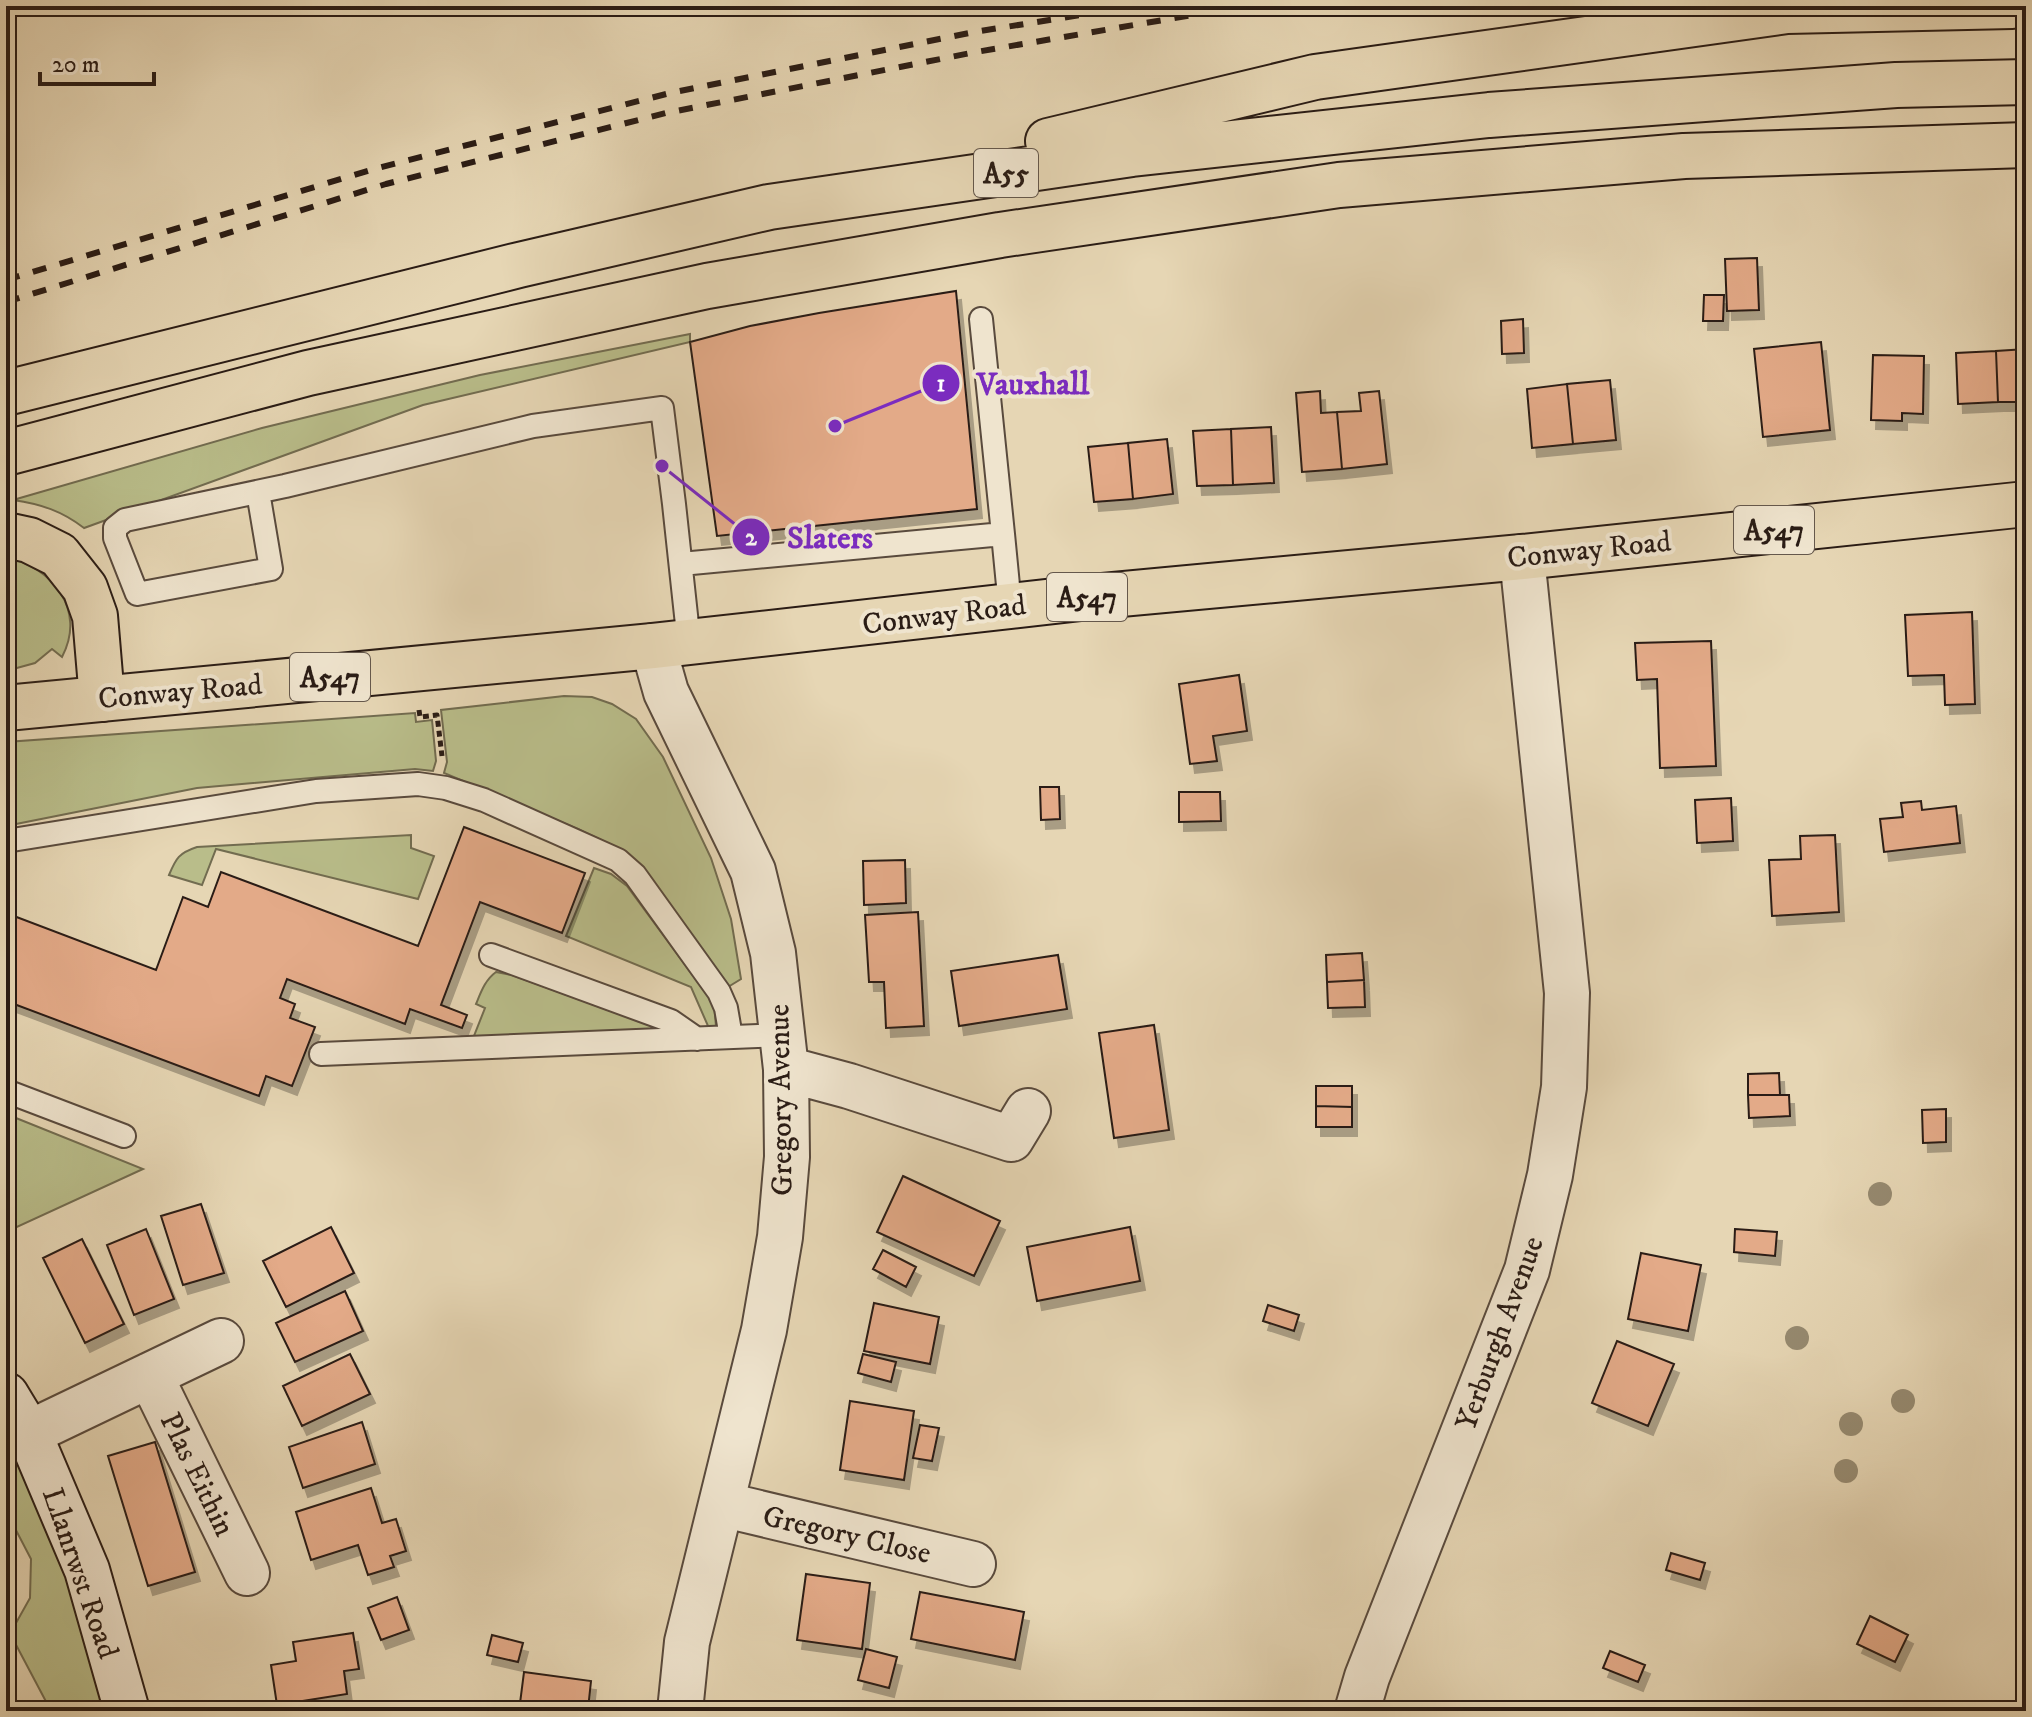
<svg xmlns="http://www.w3.org/2000/svg" width="2032" height="1717" viewBox="0 0 2032 1717" font-family="'IM FELL DW Pica',serif">
<defs>
<filter id="shadow"><feDropShadow dx="5" dy="9" stdDeviation="0" flood-color="#0004"/></filter>
</defs>
<rect width="100%" height="100%" fill="#e6d6b4"/>
<filter id="stains"><feTurbulence type="fractalNoise" baseFrequency=".0025" numOctaves="4"/><feColorMatrix values="0 0 0 0 .2 0 0 0 0 .09 0 0 0 0 .02 0 0 0 .5 -.17"/></filter>
<radialGradient id="worn" r=".72"><stop offset=".6" stop-color="#630" stop-opacity="0"/><stop offset="1" stop-color="#630" stop-opacity=".3"/></radialGradient>
<!-- green -->
<path fill="#b9bd8a" stroke="#726c50" stroke-width="2" d="M 690,334 L 690,342 L 423,405 L 84,528 C 62,511 41,504 13,500 L 262,428 L 480,375 Z
M 6,557 C 52,567 87,610 62,657 L 52,649 L 35,663 L 6,671 Z
M 564,696 L 592,697 L 612,704 L 636,719 L 663,757 L 711,858 L 731,919 L 741,979 L 728,987 L 655,884 L 637,863 L 616,847 L 578,829 L 444,773 L 447,762 L 441,710 Z
M 415,713 L 416,722 L 432,720 L 436,761 L 433,771 L 415,769 L 197,788 L 6,826 L 6,742 Z
M 411,835 L 411,848 L 434,856 L 418,899 L 216,849 L 202,885 L 169,875 C 176,858 179,853 197,847 Z
M 594,868 L 611,874 L 627,886 L 714,1004 L 716,1026 L 708,1026 L 691,987 L 566,936 Z
M 496,972 L 512,975 L 652,1026 L 653,1036 L 472,1041 L 485,1008 L 476,1004 C 481,992 485,980 496,972 Z
M 6,1114 L 143,1169 L 6,1232 Z
M 6,1429 L 31,1478 L 115,1711 L 51,1711 L 14,1641 L 16,1623 L 30,1598 L 31,1559 L 6,1511 Z"/>
<!-- building -->
<path fill="#e3aa88" stroke="#2a1c15" stroke-width="2" filter="url(#shadow)" d="M 1757,258 L 1759,310 L 1727,311 L 1725,259 Z
M 956,291 L 977,509 L 717,536 L 690,342 L 750,326 L 819,313 Z
M 1704,295 L 1724,295 L 1723,321 L 1703,321 Z
M 1523,319 L 1524,353 L 1502,354 L 1501,321 Z
M 1821,342 L 1830,430 L 1763,437 L 1754,349 Z
M 2026,349 L 2026,402 L 1998,402 L 1996,351 Z
M 1996,351 L 1998,402 L 1958,404 L 1956,353 Z
M 1873,355 L 1924,356 L 1923,414 L 1902,413 L 1902,421 L 1871,420 Z
M 1610,380 L 1616,440 L 1573,444 L 1567,384 Z
M 1567,384 L 1573,444 L 1532,448 L 1527,389 Z
M 1320,391 L 1321,413 L 1337,412 L 1342,469 L 1302,472 L 1296,393 Z
M 1379,391 L 1387,464 L 1342,469 L 1337,412 L 1361,411 L 1359,393 Z
M 1271,427 L 1274,483 L 1233,485 L 1231,429 Z
M 1231,429 L 1233,485 L 1197,486 L 1193,431 Z
M 1167,439 L 1173,494 L 1133,499 L 1128,443 Z
M 1128,443 L 1133,499 L 1094,502 L 1088,447 Z
M 1972,612 L 1975,704 L 1945,705 L 1944,675 L 1908,676 L 1905,615 Z
M 1711,641 L 1716,766 L 1660,768 L 1657,679 L 1637,680 L 1635,643 Z
M 1239,675 L 1247,731 L 1213,736 L 1217,761 L 1190,764 L 1179,684 Z
M 1040,787 L 1059,787 L 1060,819 L 1041,820 Z
M 1179,792 L 1220,792 L 1221,821 L 1179,822 Z
M 1731,798 L 1733,841 L 1697,843 L 1695,800 Z
M 1921,801 L 1922,810 L 1956,806 L 1960,843 L 1884,852 L 1880,819 L 1903,817 L 1901,803 Z
M 464,827 L 585,873 L 562,933 L 480,902 L 441,1005 L 467,1015 L 462,1028 L 410,1009 L 405,1024 L 287,979 L 280,998 L 295,1004 L 290,1018 L 315,1027 L 292,1086 L 266,1076 L 259,1096 L 6,1001 L 6,913 L 156,970 L 183,897 L 208,907 L 221,872 L 418,946 Z
M 1835,835 L 1839,912 L 1772,916 L 1769,860 L 1801,859 L 1800,836 Z
M 905,860 L 906,903 L 864,905 L 863,861 Z
M 918,912 L 924,1026 L 886,1028 L 884,982 L 869,982 L 865,915 Z
M 1362,953 L 1364,980 L 1327,982 L 1326,955 Z
M 1058,955 L 1067,1009 L 959,1026 L 951,971 Z
M 1364,980 L 1365,1007 L 1328,1008 L 1327,982 Z
M 1154,1025 L 1169,1130 L 1114,1138 L 1099,1033 Z
M 1779,1073 L 1780,1095 L 1748,1095 L 1748,1074 Z
M 1316,1086 L 1352,1086 L 1352,1107 L 1316,1106 Z
M 1748,1095 L 1789,1095 L 1790,1116 L 1749,1118 Z
M 1316,1106 L 1352,1107 L 1352,1127 L 1316,1127 Z
M 1946,1109 L 1946,1142 L 1923,1143 L 1922,1110 Z
M 903,1176 L 1000,1221 L 974,1276 L 877,1232 Z
M 201,1204 L 224,1273 L 183,1285 L 161,1216 Z
M 331,1227 L 354,1273 L 286,1307 L 263,1261 Z
M 1130,1227 L 1140,1281 L 1037,1301 L 1027,1247 Z
M 146,1229 L 174,1299 L 134,1315 L 107,1245 Z
M 1735,1229 L 1777,1232 L 1775,1256 L 1734,1252 Z
M 82,1239 L 124,1324 L 85,1343 L 43,1258 Z
M 883,1250 L 916,1267 L 906,1287 L 873,1269 Z
M 1641,1253 L 1701,1265 L 1688,1331 L 1628,1319 Z
M 345,1291 L 363,1331 L 295,1362 L 276,1323 Z
M 874,1303 L 939,1317 L 930,1364 L 864,1351 Z
M 1268,1305 L 1299,1315 L 1294,1331 L 1263,1321 Z
M 1617,1341 L 1674,1364 L 1648,1426 L 1592,1403 Z
M 350,1354 L 370,1394 L 302,1426 L 283,1386 Z
M 863,1354 L 896,1362 L 891,1382 L 858,1373 Z
M 850,1401 L 914,1411 L 904,1480 L 840,1470 Z
M 362,1422 L 375,1464 L 303,1488 L 289,1447 Z
M 920,1425 L 939,1428 L 932,1461 L 913,1458 Z
M 155,1442 L 195,1572 L 148,1586 L 108,1456 Z
M 371,1488 L 382,1523 L 396,1519 L 406,1551 L 390,1556 L 394,1567 L 368,1575 L 358,1545 L 311,1560 L 296,1512 Z
M 1671,1553 L 1705,1563 L 1700,1580 L 1666,1570 Z
M 806,1574 L 870,1583 L 862,1649 L 797,1640 Z
M 920,1592 L 1024,1612 L 1015,1660 L 911,1639 Z
M 397,1597 L 409,1630 L 381,1640 L 368,1608 Z
M 1870,1616 L 1908,1635 L 1895,1662 L 1857,1644 Z
M 353,1633 L 359,1669 L 344,1671 L 347,1694 L 277,1705 L 271,1665 L 296,1661 L 293,1642 Z
M 492,1635 L 523,1643 L 518,1662 L 487,1655 Z
M 866,1649 L 897,1657 L 889,1688 L 858,1680 Z
M 1610,1651 L 1645,1665 L 1638,1682 L 1603,1668 Z
M 524,1672 L 591,1681 L 588,1709 L 570,1707 L 570,1711 L 519,1711 Z"/>
<g fill="none" stroke-linecap="round" stroke-linejoin="round">
<!-- lane casing -->
<g stroke="#594a3d" stroke-width="26">
<path id="lane" d="M 981,319 L 1003,534
M 258,492 L 271,569 L 137,594 L 115,538 L 115,528 L 125,520 L 285,486 L 533,426 L 662,408 L 674,504 L 689,643
M 681,564 L 1003,534 L 1010,606
M 6,841 L 316,791 L 418,784 L 446,788 L 484,800 L 618,860 L 635,875 L 719,992 L 726,1008 L 731,1037
M 491,955 L 671,1021 L 697,1039
M 321,1054 L 782,1035
M 6,1091 L 124,1136"/>
</g>
<!-- street casing -->
<g stroke="#594a3d" stroke-width="48">
<path id="street" d="M 653,646 L 666,692 L 753,871 L 773,953 L 786,1069 L 787,1157 L 780,1237 L 764,1330 L 687,1642 L 680,1711
M 786,1069 L 849,1086 L 1011,1139 L 1028,1111
M 150,1375 L 247,1573
M 29,1433 L 221,1341
M 721,1504 L 973,1564
M 1357,1711 L 1367,1677 L 1527,1270 L 1550,1175 L 1564,1087 L 1567,993 L 1522,557"/>
</g>
<!-- secondary casing -->
<g stroke="#2a1c15" stroke-width="48">
<path id="secondary" d="M 6,1395 L 29,1433 L 87,1570 L 127,1711"/>
</g>
<!-- primary casing -->
<g stroke="#2a1c15" stroke-width="48">
<path id="primary" d="M 6,708 L 653,646 L 1090,597 L 1522,557 L 2026,504"/>
</g>
<!-- highway casing -->
<g stroke="#2a1c15" stroke-width="48">
<path id="highway" d="M 1048,141 L 1315,77 L 1787,11 L 2012,6
M 6,393 L 519,265 L 769,207 L 1132,154 L 1489,115 L 1896,85 L 2026,82
M 6,453 L 308,373 L 707,286 L 1000,235 L 1339,185 L 1684,156 L 2026,145
M 6,535 L 29,540 L 59,555 L 85,588 L 95,616 L 102,699"/>
</g>
<!-- path -->
<path stroke="#2a1c15" stroke-width="5" stroke-dasharray="6 4" stroke-linecap="butt" d="M 419,710 L 420,717 L 437,715 L 442,756"/>
<!-- lane -->
<use href="#lane" stroke="#efe4ce" stroke-width="22"/>
<!-- street -->
<use href="#street" stroke="#efe4ce" stroke-width="44"/>
<!-- secondary -->
<use href="#secondary" stroke="#efe4ce" stroke-width="44"/>
<!-- primary -->
<use href="#primary" stroke="#e6d6b4" stroke-width="44"/>
<!-- highway -->
<use href="#highway" stroke="#e6d6b4" stroke-width="44"/>
<!-- rail -->
<path stroke="#2a1c15" stroke-width="6" stroke-dasharray="14 14" stroke-linecap="butt" d="M 6,280 L 374,169 L 670,93 L 974,32 L 1138,6
M 6,302 L 386,184 L 666,113 L 976,52 L 1245,6"/>
</g>
<!-- trees -->
<g fill="#968a70">
<circle cx="1880" cy="1194" r="12"/>
<circle cx="1797" cy="1338" r="12"/>
<circle cx="1903" cy="1401" r="12"/>
<circle cx="1851" cy="1424" r="12"/>
<circle cx="1846" cy="1471" r="12"/>
</g>
<g text-anchor="middle" stroke-width="8" stroke-linejoin="round" paint-order="stroke">
<!-- shield labels -->
<g fill="#efe4ce" stroke="#65584c" stroke-width="2">
<rect x="974" y="149" width="64" height="48" rx="6"/>
<rect x="1734" y="506" width="80" height="48" rx="6"/>
<rect x="1047" y="573" width="80" height="48" rx="6"/>
<rect x="290" y="653" width="80" height="48" rx="6"/>
</g>
<g font-size="28" font-weight="bold" fill="#2a1c15">
<text x="1006" y="183">A55</text>
<text x="1774" y="540">A547</text>
<text x="1087" y="607">A547</text>
<text x="330" y="687">A547</text>
</g>
<!-- street labels -->
<g font-size="30" fill="#2a1c15" stroke="#efe4ce">
<text transform="translate(1589 549) rotate(-6)" y="10">Conway Road</text>
<text transform="translate(944 614) rotate(-7)" y="10">Conway Road</text>
<text transform="translate(180 691) rotate(-5)" y="10">Conway Road</text>
<text transform="translate(780 1100) rotate(-91)" y="10">Gregory Avenue</text>
<text transform="translate(1499 1333) rotate(-70)" y="10">Yerburgh Avenue</text>
<text transform="translate(198 1474) rotate(64)" y="10">Plas Eithin</text>
<text transform="translate(847 1534) rotate(13)" y="10">Gregory Close</text>
<text transform="translate(81 1573) rotate(71)" y="10">Llanrwst Road</text>
</g>
</g>
<!-- callouts -->
<path fill="none" stroke="#7b2cbf" stroke-width="3" d="M835 426L941 383M662 466L751 537"/>
<g fill="#7b2cbf" stroke="#efe4ce" stroke-width="3">
<circle cx="835" cy="426" r="8"/>
<circle cx="662" cy="466" r="8"/>
<circle cx="941" cy="383" r="20"/>
<circle cx="751" cy="537" r="20"/>
</g>
<g font-size="24" text-anchor="middle" font-weight="bold" fill="#fff">
<text x="941" y="391">1</text>
<text x="751" y="545">2</text>
</g>
<g font-size="32" text-anchor="middle" font-weight="bold" fill="#7b2cbf" stroke="#efe4ce" stroke-width="8" stroke-linejoin="round" paint-order="stroke">
<text x="1033" y="394">Vauxhall</text>
<text x="830" y="548">Slaters</text>
</g>
<!-- margin -->
<rect width="2032" height="1717" fill="none" stroke="#e6d6b4" stroke-width="32"/>
<rect x="8" y="8" width="2016" height="1701" fill="none" stroke="#2a1c15" stroke-width="4"/>
<rect x="16" y="16" width="2000" height="1685" fill="none" stroke="#2a1c15" stroke-width="2"/>
<!-- scale -->
<path d="M40 72v12h114v-12" fill="none" stroke="#2a1c15" stroke-width="4"/>
<text x="52" y="72" font-size="24" fill="#2a1c15" stroke="#efe4ce" stroke-width="6" paint-order="stroke">20 m</text>
<rect width="100%" height="100%" filter="url(#stains)"/>
<rect width="100%" height="100%" fill="url(#worn)"/>
</svg>
